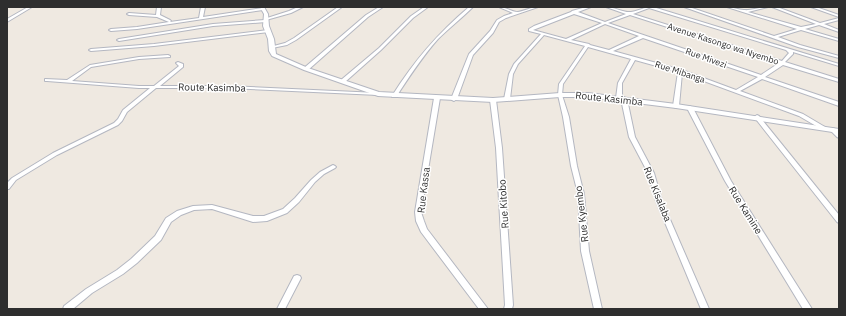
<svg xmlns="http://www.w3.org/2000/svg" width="846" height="316" viewBox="0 0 846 316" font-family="'IBM Plex Sans',sans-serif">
<rect width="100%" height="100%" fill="#efe9e1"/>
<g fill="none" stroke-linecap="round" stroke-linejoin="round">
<!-- minor casing -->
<g stroke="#b4b7c1" stroke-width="2">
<path id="minor" d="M 28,7 L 32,7 L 7,22 L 7,19 Z
M 157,7 L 161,7 L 160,15 L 170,20 L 171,21 L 170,22 L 199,18 L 201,7 L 205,7 L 203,17 L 263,8 L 265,9 L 263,10 L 137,29 L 111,31 L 109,30 L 111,29 L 137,27 L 169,22 L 157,17 L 129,15 L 127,14 L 129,13 L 156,15 Z
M 298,7 L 303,7 L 291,13 L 266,20 L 264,19 L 289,11 Z
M 338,7 L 342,7 L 296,40 L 287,45 L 272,48 L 270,47 L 285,43 L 294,38 Z
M 379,7 L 383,7 L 368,17 L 308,70 L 304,70 L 304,68 L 366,15 Z
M 424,7 L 428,7 L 413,18 L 381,50 L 345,82 L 341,82 L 341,80 L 379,48 L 411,16 Z
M 469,7 L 473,7 C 462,18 449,28 438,39 C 422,57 409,77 396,97 L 392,97 L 392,96 C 414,61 437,34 469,7 Z
M 499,7 C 506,7 512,12 518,12 C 525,11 531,7 538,7 L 506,18 L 499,22 L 493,33 L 473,55 L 457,99 L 454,101 L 452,100 L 451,99 L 469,54 L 490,31 L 497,20 L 504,16 L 513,13 Z
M 586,7 L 591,7 L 578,12 L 605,22 L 626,14 L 606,7 C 614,7 624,13 631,12 C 639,11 643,7 653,7 L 839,64 L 839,66 L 793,52 L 793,54 L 785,62 L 839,79 L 839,82 L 783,65 L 765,77 L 839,102 L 839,106 L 762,79 L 740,91 L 803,114 L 825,127 L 826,128 L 823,130 L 799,116 L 682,73 L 679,106 L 676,108 L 674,107 L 673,106 L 678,72 L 635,60 L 622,83 L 622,98 L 621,99 L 617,99 L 616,98 L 618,83 L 631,59 L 588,47 L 563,84 L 562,95 L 569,117 L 577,166 L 584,194 L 589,251 L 602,309 L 594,309 L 581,251 L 578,194 L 571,166 L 563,117 L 558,95 L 559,84 L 585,46 L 544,35 L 518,64 L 513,74 L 510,99 L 507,101 L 504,99 L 509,74 L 514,64 L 541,34 L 529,31 L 529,29 L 534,26 L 571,12 L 572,11 ZM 649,8 L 786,50 L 789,53 L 782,61 L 633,14 ZM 574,14 L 602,23 L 566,39 L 533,30 ZM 630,15 L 779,63 L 761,75 L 608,23 ZM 605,24 L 639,36 L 609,50 L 590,45 L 589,44 L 571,40 ZM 643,38 L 758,77 L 736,90 L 682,70 L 613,51 Z
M 684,7 L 689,7 L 774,36 L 797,29 L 727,7 C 733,7 738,10 744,10 C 750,11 760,7 768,7 L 748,12 L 801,27 L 816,24 L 772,7 L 777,7 L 820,23 L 839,18 L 839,20 L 824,24 L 839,30 L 839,32 L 819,25 L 805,29 L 839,39 L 839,41 L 801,30 L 778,37 L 800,45 L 839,56 L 839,58 L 798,47 Z
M 811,7 L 816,7 L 839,15 L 839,17 Z
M 265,20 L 266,20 L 266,22 L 213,26 L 119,41 L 117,40 L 119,39 L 213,24 Z
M 268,30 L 270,31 L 269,32 L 154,46 L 91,51 L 89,50 L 91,49 L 154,44 Z
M 168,55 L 170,56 L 170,57 L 139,59 L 91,67 L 72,81 L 139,86 L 154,86 L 179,66 L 176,63 L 178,62 L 183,64 L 183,67 L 160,86 L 228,86 L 378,93 L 380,94 L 378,95 L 228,88 L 156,88 L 127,112 L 122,121 L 118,125 L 57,155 L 16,180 L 9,189 L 7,189 L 7,183 L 12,178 L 53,153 L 114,123 L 118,119 L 123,110 L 150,88 L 139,88 L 47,81 L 45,81 L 45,79 L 67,80 L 90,65 L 139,57 Z
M 437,96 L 440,98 L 421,212 L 424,221 L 427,229 L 488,309 L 479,309 L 421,232 L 416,221 L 415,212 L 434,98 Z
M 624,97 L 627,99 L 635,137 L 654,173 L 662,201 L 709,309 L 701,309 L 656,201 L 648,173 L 629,137 L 621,99 Z
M 493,98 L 496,100 L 502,148 L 513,305 L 512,309 L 504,309 L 505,305 L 496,148 L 490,100 Z
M 690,106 L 693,108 L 731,181 L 812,309 L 803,309 L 725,181 L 687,108 Z
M 757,115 L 759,116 L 839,215 L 839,223 L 837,222 L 755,118 L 754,117 Z
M 833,128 L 835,129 L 839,133 L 839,138 L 837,137 L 830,130 Z
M 333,165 L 335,166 L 336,167 L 335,168 L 324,174 L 315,182 L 299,202 L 287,213 L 267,221 L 253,222 L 212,209 L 194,210 L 181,215 L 171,222 L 161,240 L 137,263 L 123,274 L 92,293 L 73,309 L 63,309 L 64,306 L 86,289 L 117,270 L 131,259 L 155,236 L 166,218 L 177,211 L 193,206 L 212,205 L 253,216 L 264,216 L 283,209 L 295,198 L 311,180 L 320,172 Z
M 297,275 L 300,276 L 301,278 L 285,309 L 277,309 L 294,276 Z"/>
</g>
<!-- tertiary casing -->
<g stroke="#b4b7c1" stroke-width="2">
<path id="tertiary" d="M 260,7 L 264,7 L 268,14 L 269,26 L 274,39 L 276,54 L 308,68 L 379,92 L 493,98 L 560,93 L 588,93 L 676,104 L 839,129 L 839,133 L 676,108 L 588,97 L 560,97 L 493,102 L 378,96 L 304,70 L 272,56 L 269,51 L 268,39 L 263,26 L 264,14 Z"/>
</g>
<!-- minor -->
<use href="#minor" fill="#fff" fill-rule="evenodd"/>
<!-- tertiary -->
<use href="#tertiary" fill="#fff" fill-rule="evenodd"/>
</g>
<g text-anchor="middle" stroke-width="3" stroke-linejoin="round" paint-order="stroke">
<!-- far-street labels -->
<g font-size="9" fill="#2e2e2e" stroke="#fff">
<text transform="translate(723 44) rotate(18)" y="3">Avenue Kasongo wa Nyembo</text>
<text transform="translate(706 58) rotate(20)" y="3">Rue Mivezi</text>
<text transform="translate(680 72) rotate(18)" y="3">Rue Mibanga</text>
</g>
<!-- street labels -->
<g font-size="10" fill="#2e2e2e" stroke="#fff">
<text transform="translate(212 87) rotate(1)" y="4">Route Kasimba</text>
<text transform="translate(609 98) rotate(6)" y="4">Route Kasimba</text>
<text transform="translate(423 190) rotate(-83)" y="4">Rue Kassa</text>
<text transform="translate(658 194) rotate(68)" y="4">Rue Kisalaba</text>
<text transform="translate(503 204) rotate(-94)" y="4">Rue Kitobo</text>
<text transform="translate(746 210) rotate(58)" y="4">Rue Kamine</text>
<text transform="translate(581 214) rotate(-97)" y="4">Rue Kyembo</text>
</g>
</g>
<!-- border -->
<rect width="846" height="316" fill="none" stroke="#2e2e2e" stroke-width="16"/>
</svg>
